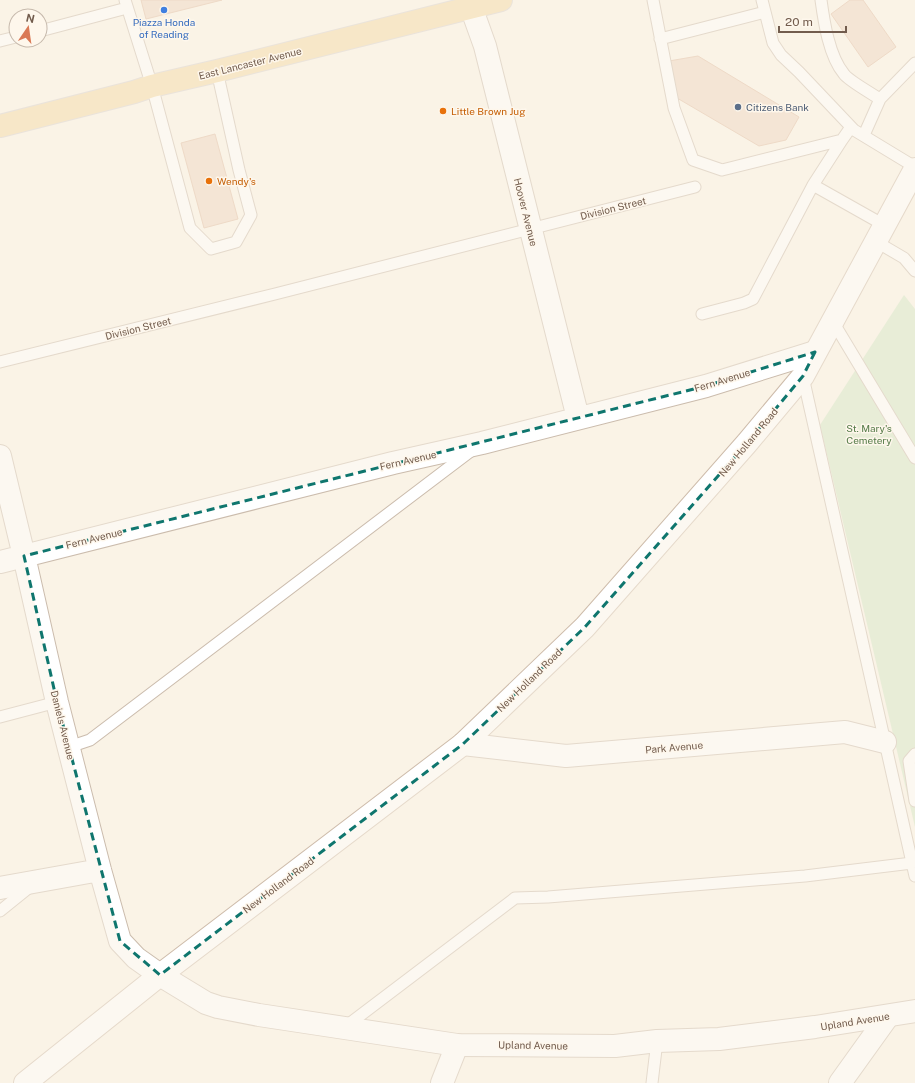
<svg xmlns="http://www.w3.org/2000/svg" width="915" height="1083" viewBox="0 0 915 1083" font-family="'Public Sans',sans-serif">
<rect width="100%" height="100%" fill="#faf3e6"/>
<!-- green -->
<path fill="#d2e7c6" d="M 904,295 L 915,309 L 915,827 L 820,425 Z"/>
<!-- building -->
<path fill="#eed4c0" stroke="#dfbca2" d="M 141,0 L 222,0 L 146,19 Z
M 850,0 L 863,0 L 896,47 L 868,67 L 831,14 Z
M 698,56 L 799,117 L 786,140 L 759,146 L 677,98 L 669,61 Z
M 215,134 L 238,219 L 204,228 L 181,143 Z"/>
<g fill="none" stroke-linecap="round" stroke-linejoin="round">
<!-- service casing -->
<g stroke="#cbbcad" stroke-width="13">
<path id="service" d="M 125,0 L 152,86 L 190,228 L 211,249 L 236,242 L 251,215 L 239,170 L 217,71
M 653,0 L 674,108 L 693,160 L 722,170 L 842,140 L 851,127
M 762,0 L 773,43 L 781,55 L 799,72 L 854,130 L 915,167
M 821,0 C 824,22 829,56 844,74 C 849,81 871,93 880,99 L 864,135
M 40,31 L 127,8
M 660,39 L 765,12
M 0,41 L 16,37
M 880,99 L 915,63
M 813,185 L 842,140
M 875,241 L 904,258 L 915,271
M 702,314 L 744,303 L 753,299 L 813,185 L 884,225
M 832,320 L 915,458
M 0,362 L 275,294 L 695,187
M 803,377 L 915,876
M 0,717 L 57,702
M 69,747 L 90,740 L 472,450
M 915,754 L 909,761 L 915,801
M 0,911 L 31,886
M 345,1027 L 515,898 L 548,897 L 805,876 L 912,863
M 652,1083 L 657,1041"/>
</g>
<!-- minor casing -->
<g stroke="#cbbcad" stroke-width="24">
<path id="minor" d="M 471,7 L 485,46 L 578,418
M 0,456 L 24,556 L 57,702 L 100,870 L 120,941 L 136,958 L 160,975
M 0,562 L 393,463 L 482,443 L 706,386 L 815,352
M 463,744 L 566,756 L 845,732 L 885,742
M 0,888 L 100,870
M 442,1083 L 457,1045
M 840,1083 L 888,1016"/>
</g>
<!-- tertiary casing -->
<g stroke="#cbbcad" stroke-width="24">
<path id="tertiary" d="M 160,975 L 206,1003 L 218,1007 L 259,1015 L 457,1045 L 615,1046 L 657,1041 L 719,1039 L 815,1027 L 915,1011"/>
</g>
<!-- secondary casing -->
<g stroke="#cebcab" stroke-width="24">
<path id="secondary" d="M 25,1083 L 160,975 L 463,744 L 585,627 L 747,443 L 803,376 L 915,169"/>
</g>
<!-- primary casing -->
<g stroke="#d8d1cd" stroke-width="24">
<path id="primary" d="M 0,126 L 134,92 L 152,86 L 217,71 L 501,0"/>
</g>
<!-- service -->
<use href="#service" stroke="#fff" stroke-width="11"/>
<!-- minor -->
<use href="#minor" stroke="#fff" stroke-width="22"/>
<!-- tertiary -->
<use href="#tertiary" stroke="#fff" stroke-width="22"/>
<!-- secondary -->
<use href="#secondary" stroke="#fff" stroke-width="22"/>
<!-- primary -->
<use href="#primary" stroke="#f4daa4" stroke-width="22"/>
</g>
<!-- marked area -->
<path d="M0 0H915V1083H0ZM 815,352 L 803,376 L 747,443 L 585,627 L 463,744 L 160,975 L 120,941 L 57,702 L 24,556 L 706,386 Z" fill="#faf3e6" fill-opacity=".55" fill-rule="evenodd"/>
<path fill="none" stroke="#0f766e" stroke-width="3" stroke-dasharray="8 5" stroke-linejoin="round" d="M 815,352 L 803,376 L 747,443 L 585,627 L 463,744 L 160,975 L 120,941 L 57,702 L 24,556 L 706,386 Z"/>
<!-- markers -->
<circle fill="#3f7fe0" stroke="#fef7ec" stroke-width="1.5" cx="164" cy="10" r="4"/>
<circle fill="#5c6f8a" stroke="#fef7ec" stroke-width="1.5" cx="738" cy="107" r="4"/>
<g fill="#e8710a" stroke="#fef7ec" stroke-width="1.5">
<circle cx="443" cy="111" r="4"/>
<circle cx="209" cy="181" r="4"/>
</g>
<g text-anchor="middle" stroke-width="3" stroke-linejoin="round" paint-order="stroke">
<!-- shop labels -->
<g font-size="10" fill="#366cbe" stroke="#fef7ec">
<text x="164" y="26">Piazza Honda<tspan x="164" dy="12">of Reading</tspan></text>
</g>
<!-- street labels -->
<g font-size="10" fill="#725c4d" stroke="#fef7ec">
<text transform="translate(250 63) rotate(-14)" y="4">East Lancaster Avenue</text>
<text transform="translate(613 208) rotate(-14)" y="4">Division Street</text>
<text transform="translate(526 212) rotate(76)" y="4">Hoover Avenue</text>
<text transform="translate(138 328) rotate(-14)" y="4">Division Street</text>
<text transform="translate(722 380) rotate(-17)" y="4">Fern Avenue</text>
<text transform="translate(748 442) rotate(-50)" y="4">New Holland Road</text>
<text transform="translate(408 460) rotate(-13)" y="4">Fern Avenue</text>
<text transform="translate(94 538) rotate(-14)" y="4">Fern Avenue</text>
<text transform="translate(529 680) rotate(-44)" y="4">New Holland Road</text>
<text transform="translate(63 725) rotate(76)" y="4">Daniels Avenue</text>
<text transform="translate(674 747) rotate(-5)" y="4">Park Avenue</text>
<text transform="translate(278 885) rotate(-37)" y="4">New Holland Road</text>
<text transform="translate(855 1021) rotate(-9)" y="4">Upland Avenue</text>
<text transform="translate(533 1045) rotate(1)" y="4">Upland Avenue</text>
</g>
<!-- service labels -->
<g font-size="10" fill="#4e5e75" stroke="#fef7ec" text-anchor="start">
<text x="746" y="111">Citizens Bank</text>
</g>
<!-- food labels -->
<g font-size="10" fill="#c56008" stroke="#fef7ec" text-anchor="start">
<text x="451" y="115">Little Brown Jug</text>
<text x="217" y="185">Wendy's</text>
</g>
<!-- park labels -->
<g font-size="10" fill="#557c49" stroke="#fef7ec">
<text x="869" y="432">St. Mary's<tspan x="869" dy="12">Cemetery</tspan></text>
</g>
</g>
<!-- north arrow -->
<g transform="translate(28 28) rotate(13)"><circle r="19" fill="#fef7ec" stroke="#c6b9ac"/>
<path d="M0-3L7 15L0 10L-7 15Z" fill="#da7955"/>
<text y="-6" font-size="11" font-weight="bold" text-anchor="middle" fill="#725c4d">N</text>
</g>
<!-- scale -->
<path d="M779 26v6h67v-6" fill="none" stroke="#725c4d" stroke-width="2"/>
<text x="785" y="26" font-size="12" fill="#725c4d" stroke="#fef7ec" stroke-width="3" paint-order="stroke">20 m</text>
</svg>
